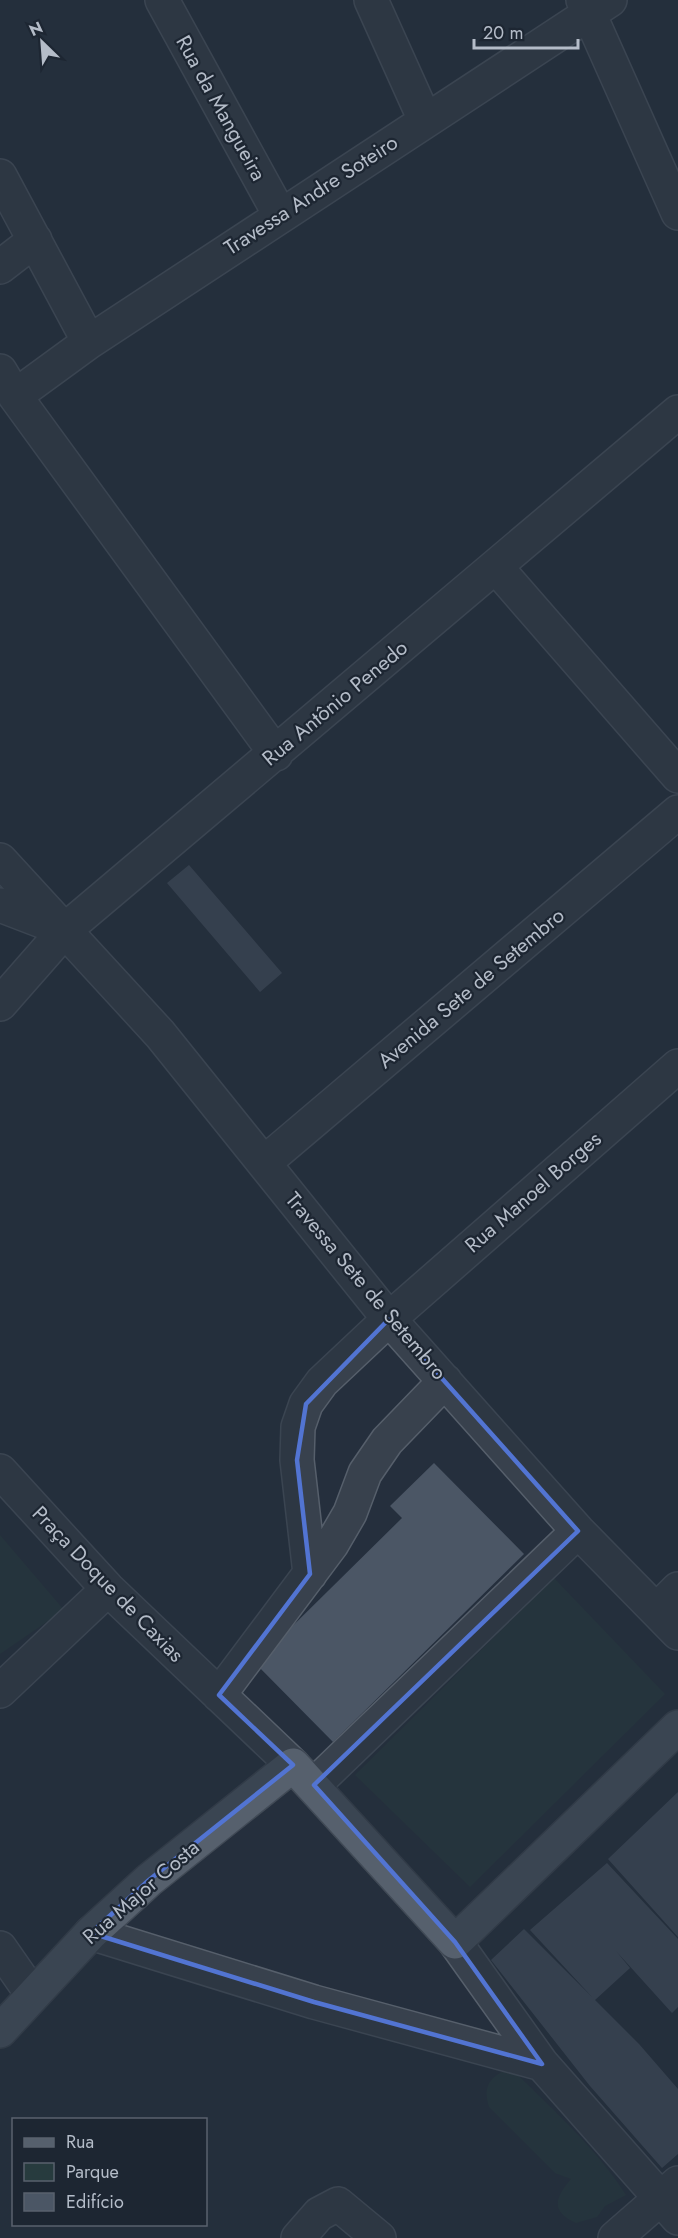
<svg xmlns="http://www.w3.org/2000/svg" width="678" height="2238" viewBox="0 0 678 2238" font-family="Jost,sans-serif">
<rect width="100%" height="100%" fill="#252f3d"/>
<!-- green -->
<path fill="#273b3e" d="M 0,1535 L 64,1610 L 0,1654 Z
M 554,1578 L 665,1694 L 470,1887 L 355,1775 Z
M 505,2070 L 516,2073 C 554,2111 597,2149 626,2195 L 605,2206 L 597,2217 L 576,2223 C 550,2211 555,2198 571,2179 L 555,2173 L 489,2107 C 483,2088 488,2079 505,2070 Z"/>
<!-- building -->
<path fill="#4b5665" d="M 189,865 L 282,973 L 260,992 L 167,883 Z
M 434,1463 L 524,1554 L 333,1742 L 255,1663 L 402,1518 L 390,1506 Z
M 678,1792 L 678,1937 L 608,1859 Z
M 607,1863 L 678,1939 L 678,2007 L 672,2013 L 616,1951 L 630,1968 L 595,2000 L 639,2044 L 678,2089 L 678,2154 L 662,2168 L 590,2086 L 491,1960 L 524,1929 L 593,1998 L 530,1930 Z"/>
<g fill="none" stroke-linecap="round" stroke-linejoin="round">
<!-- minor casing -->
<g stroke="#565f6b" stroke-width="36">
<path id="minor" d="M 162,0 L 280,215
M 371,0 L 425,120
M 583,0 L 678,213
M 0,176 L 89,342
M 0,267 L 35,240
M 0,371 L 15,396 L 276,754
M 15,396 L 89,342 L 610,0
M 496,567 L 678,776
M 0,860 L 160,1034 L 389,1319 L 578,1531 L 678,1633
M 0,905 L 60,928
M 0,1004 L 65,930 L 678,412
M 264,1163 L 678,812
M 0,1471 L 108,1589 L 293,1765
M 310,1574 L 297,1460 L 298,1427 L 306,1404 L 322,1382 L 389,1319 L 678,1066
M 657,1610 L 678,1589
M 0,1691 L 108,1589
M 219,1695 L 332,1544 L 350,1513 L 365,1473 L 387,1441 L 445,1381
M 314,1785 L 578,1531
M 91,1933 L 314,2002 L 542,2064
M 455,1942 L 542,2064 L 678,2218
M 298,2238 L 319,2214 L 338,2204 L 379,2238
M 615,2238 L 678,2183"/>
</g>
<!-- tertiary casing -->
<g stroke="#565f6b" stroke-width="36">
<path id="tertiary" d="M 0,1948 L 32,1994"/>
</g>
<!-- primary casing -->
<g stroke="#414a56" stroke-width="36">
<path id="primary" d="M 0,2031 L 91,1933 L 149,1880 L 293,1765 L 455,1942 L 678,1727"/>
</g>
<!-- minor -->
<use href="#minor" stroke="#38414d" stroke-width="33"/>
<!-- tertiary -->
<use href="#tertiary" stroke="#38414d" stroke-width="33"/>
<!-- primary -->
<use href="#primary" stroke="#56606d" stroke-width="33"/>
</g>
<!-- marked area -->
<path d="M0 0H678V2238H0ZM 389,1319 L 578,1531 L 314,1785 L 455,1942 L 542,2064 L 314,2002 L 91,1933 L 149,1880 L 293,1765 L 219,1695 L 310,1574 L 297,1460 L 306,1404 Z" fill="#252f3d" fill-opacity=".55" fill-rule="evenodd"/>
<path fill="none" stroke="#5274d2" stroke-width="4.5" stroke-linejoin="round" d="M 389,1319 L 578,1531 L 314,1785 L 455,1942 L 542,2064 L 314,2002 L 91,1933 L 149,1880 L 293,1765 L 219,1695 L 310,1574 L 297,1460 L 306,1404 Z"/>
<g text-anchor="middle" stroke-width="4.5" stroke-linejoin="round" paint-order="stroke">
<!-- street labels -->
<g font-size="21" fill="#b4bcc8" stroke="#1d2632">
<text transform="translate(221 108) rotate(61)" y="7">Rua da Mangueira</text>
<text transform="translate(311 195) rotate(-33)" y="7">Travessa Andre Soteiro</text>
<text transform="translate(335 703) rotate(-40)" y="7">Rua Antônio Penedo</text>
<text transform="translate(471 988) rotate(-40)" y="7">Avenida Sete de Setembro</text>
<text transform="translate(533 1192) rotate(-41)" y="7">Rua Manoel Borges</text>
<text transform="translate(366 1286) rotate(50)" y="7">Travessa Sete de Setembro</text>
<text transform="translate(108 1584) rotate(46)" y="7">Praça Doque de Caxias</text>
<text transform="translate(141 1892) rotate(-41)" y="7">Rua Major Costa</text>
</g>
</g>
<!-- legend -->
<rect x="12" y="2118" width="195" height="108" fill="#1d2632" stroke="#59626e" stroke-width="1.5"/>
<rect x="24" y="2138" width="30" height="9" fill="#56606d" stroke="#59626e" stroke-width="1.5"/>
<text x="66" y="2148" font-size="18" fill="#b4bcc8">Rua</text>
<rect x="24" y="2163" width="30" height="18" fill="#273b3e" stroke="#59626e" stroke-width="1.5"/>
<text x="66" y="2178" font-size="18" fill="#b4bcc8">Parque</text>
<rect x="24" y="2193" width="30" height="18" fill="#4b5665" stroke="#59626e" stroke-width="1.5"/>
<text x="66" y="2208" font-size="18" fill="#b4bcc8">Edifício</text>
<!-- north arrow -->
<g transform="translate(42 42) rotate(335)" stroke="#1d2632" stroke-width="4.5" paint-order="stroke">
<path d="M0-4.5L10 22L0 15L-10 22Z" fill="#b4bcc8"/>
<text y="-9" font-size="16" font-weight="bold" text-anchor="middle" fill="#b4bcc8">N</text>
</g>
<!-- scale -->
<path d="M474 39v9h104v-9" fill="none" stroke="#b4bcc8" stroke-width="3"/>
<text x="483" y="39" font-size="18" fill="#b4bcc8" stroke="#1d2632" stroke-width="4.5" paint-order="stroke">20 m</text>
</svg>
